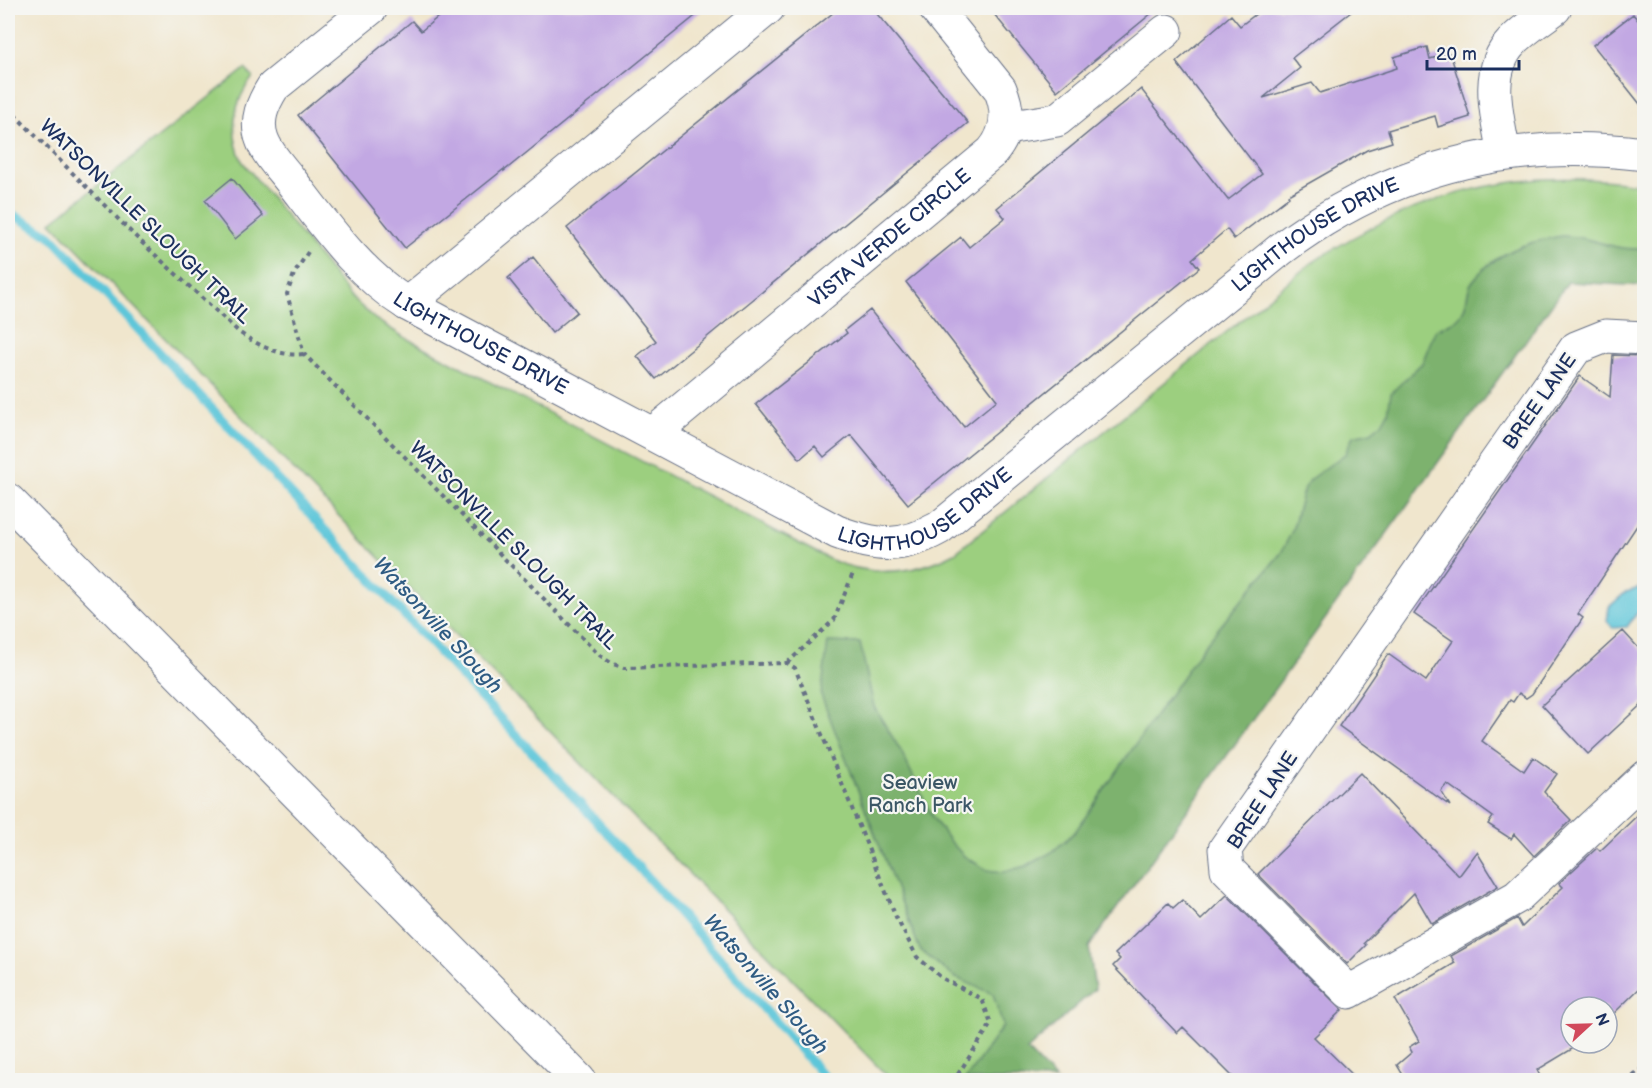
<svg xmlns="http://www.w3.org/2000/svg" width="1652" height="1088" viewBox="0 0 1652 1088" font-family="'Balsamiq Sans',sans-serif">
<rect width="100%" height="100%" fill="#f6f6f2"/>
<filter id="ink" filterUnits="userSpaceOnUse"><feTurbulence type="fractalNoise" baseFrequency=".0167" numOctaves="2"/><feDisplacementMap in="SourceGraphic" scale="12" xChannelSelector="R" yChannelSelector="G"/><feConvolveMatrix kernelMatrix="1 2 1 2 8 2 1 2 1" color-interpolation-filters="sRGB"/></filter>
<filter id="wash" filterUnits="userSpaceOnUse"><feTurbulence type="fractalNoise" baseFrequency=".008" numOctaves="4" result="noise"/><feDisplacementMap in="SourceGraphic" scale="24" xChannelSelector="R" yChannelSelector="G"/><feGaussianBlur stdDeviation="1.35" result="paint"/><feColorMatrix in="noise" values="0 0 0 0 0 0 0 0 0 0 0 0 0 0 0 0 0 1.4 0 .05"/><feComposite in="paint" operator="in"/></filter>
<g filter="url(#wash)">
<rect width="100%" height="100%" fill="#f0e6cd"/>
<!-- green -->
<path fill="#9ccf7f" stroke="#5c7f6e" stroke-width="1.5" d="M 245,69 L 253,77 C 233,102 229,132 242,161 L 352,298 L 375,319 L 402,336 L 829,559 C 872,578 913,575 955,553 L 1310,264 C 1415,194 1518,164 1644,185 L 1644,284 L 1548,279 L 992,1080 L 891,1080 L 51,222 Z"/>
<!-- forest -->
<path fill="#7db26e" stroke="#4c7066" stroke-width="1.5" d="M 1562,236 C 1591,235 1615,253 1644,248 L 1644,286 L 1568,282 L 1089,947 L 1095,989 L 1027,1050 L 1056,1080 L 965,1080 L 1003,1026 L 993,994 L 954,977 L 920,950 L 821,695 L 828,642 L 860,643 L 874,707 L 901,751 L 932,816 L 948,839 L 964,856 L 987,870 L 1003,872 L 1026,866 L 1052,852 L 1075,832 L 1203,647 L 1281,553 L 1292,531 L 1302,494 L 1309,480 L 1345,454 L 1353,436 L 1371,432 L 1382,423 L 1388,412 L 1391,393 L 1422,363 L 1435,331 C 1443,325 1452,324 1459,317 C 1469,306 1465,292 1472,282 C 1493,254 1528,241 1562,236 Z"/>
<!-- water -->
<path fill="#5dc6d9" stroke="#3c7a9c" stroke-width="1.5" d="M 1640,588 L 1644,588 L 1644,610 L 1637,613 L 1627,627 L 1613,628 L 1607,621 L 1609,607 L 1626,592 Z"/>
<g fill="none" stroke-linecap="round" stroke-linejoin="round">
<!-- stream -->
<path stroke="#5dc6d9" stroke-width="9" d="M 8,212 L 51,236 L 626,853 L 827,1080"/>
</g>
<g id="blocks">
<!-- building -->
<path fill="#c2a8e3" d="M 449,8 L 705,8 L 504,171 L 504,169 L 405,248 L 298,115 L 412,21 L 421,31 Z
M 839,8 L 872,8 L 968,123 L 656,379 L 637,356 L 656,341 L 567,228 Z
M 989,8 L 1158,8 L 1057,91 Z
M 1264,8 L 1356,8 L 1292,58 L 1300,68 L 1263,98 L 1312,83 L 1320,93 L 1397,68 L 1394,57 L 1427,47 L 1430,59 L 1450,53 L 1470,117 L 1438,127 L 1435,116 L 1388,130 L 1392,142 L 1367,150 L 1288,195 L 1289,197 L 1234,239 L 1227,229 L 1192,259 L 1199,268 L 908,504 L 851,435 L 824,457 L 815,446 L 800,459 L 756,404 L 847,333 L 845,330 L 870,310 L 964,427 L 997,400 L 906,282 L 961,237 L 969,247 L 1005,218 L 997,208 L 1141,89 L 1228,200 L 1262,174 L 1176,62 L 1231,15 L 1240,26 Z
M 1633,14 L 1644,28 L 1644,109 L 1593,45 Z
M 232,178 L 263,216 L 235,239 L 205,200 Z
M 533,257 L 577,312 L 552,333 L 508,278 Z
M 1613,355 L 1644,356 L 1644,515 L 1578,614 L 1583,618 L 1532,694 L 1526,698 L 1519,693 L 1513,702 L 1510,700 L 1482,741 L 1524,771 L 1533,757 L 1557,774 L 1544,792 L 1571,820 L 1534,856 L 1514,834 L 1511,839 L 1488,824 L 1493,817 L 1447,784 L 1441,791 L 1450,806 L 1339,726 L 1388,654 L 1426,681 L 1453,641 L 1414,614 L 1580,376 L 1610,397 Z
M 1623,631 L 1644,654 L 1644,702 L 1588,754 L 1542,705 Z
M 1360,773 L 1459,876 L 1477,852 L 1498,886 L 1432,924 L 1414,893 L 1364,943 L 1366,945 L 1347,964 L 1258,874 Z
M 1644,809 L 1644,984 L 1607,1020 L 1607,1007 L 1571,1007 L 1571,1043 L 1582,1043 L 1537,1070 L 1542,1080 L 1406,1080 L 1397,1065 L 1412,1052 L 1409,1047 L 1419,1041 L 1395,999 L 1455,963 L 1451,956 L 1517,918 L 1522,927 L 1563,887 L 1559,883 L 1597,848 L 1600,851 Z
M 1227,895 L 1342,1010 L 1314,1037 L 1358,1080 L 1236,1080 L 1183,1027 L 1177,1033 L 1113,966 L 1120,959 L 1115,954 L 1168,903 L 1173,908 L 1182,900 L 1201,920 Z"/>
</g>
</g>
<g filter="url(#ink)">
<use href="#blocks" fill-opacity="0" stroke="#666f85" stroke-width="1.5"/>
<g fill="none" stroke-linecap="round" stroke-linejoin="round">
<!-- minor casing -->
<g stroke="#666f85" stroke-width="35">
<g id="minor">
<path id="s1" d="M 371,8 L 273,87 C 263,103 255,120 262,139 C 267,154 281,168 291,181 C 325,225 359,274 407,304 L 837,532 C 877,547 901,549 939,528 L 1281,249 C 1389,168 1510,137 1644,154"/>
<path d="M 1006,128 L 1057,120 L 1166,31"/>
<path d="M 1504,154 C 1498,119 1483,72 1512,42 C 1524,29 1541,19 1555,8"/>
<path d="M 407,304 L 768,8"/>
<path d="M 1644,338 L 1606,336 L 1576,348 L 1225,849 L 1227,869 L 1349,992 L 1517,897 L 1644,778"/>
<path id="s2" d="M 654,433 L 992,152 C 1008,133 1010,112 1000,89 L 935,8"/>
<path d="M 8,500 L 579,1080"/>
</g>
</g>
<!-- path -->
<path stroke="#666f85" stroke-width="4" stroke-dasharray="4.5 4.5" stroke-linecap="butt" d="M 8,108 L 138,239 L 240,333 C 260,346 280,357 304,354
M 308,252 L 294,274 L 287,294 L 304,354 L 598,654 L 611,663 L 624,668 L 787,663 L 795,668 L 896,917 L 917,957 L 942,978 L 982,999 L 991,1024 L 954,1080
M 787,663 L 834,620 L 854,571
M 1625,1080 L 1644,1068"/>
<!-- minor -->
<use href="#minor" stroke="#fff" stroke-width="33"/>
</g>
</g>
<g text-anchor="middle" stroke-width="4.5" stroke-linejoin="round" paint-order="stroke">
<!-- street labels -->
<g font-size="20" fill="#1b2f5e" stroke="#f6f6f2">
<text transform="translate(146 221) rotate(44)" y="7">WATSONVILLE SLOUGH TRAIL</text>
<text dy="7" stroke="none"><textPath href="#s1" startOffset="1474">LIGHTHOUSE DRIVE</textPath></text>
<text dy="7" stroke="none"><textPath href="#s2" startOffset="306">VISTA VERDE CIRCLE</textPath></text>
<text dy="7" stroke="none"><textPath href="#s1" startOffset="486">LIGHTHOUSE DRIVE</textPath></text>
<text transform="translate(1539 401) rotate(-55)" y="7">BREE LANE</text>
<text dy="7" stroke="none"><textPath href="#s1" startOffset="988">LIGHTHOUSE DRIVE</textPath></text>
<text transform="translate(514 545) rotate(45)" y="7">WATSONVILLE SLOUGH TRAIL</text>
<text transform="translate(1262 800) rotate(-57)" y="7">BREE LANE</text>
</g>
<!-- park labels -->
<g font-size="20" fill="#3b5766" stroke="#f6f6f2">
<text x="920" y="789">Seaview<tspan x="920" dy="23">Ranch Park</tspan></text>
</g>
<!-- water labels -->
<g font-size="21" font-style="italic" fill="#2f5c83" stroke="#f6f6f2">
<text transform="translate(438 625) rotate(47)" y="7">Watsonville Slough</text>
<text transform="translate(766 984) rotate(49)" y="7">Watsonville Slough</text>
</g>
</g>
<!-- margin -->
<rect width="1652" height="1088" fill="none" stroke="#f6f6f2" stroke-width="30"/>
<!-- north arrow -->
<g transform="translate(1589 1025) rotate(68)"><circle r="28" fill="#f6f6f2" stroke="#9ea6b7" stroke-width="1.5"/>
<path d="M0-4.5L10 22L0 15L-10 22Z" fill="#d1495b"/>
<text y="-9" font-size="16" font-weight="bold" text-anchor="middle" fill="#1b2f5e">N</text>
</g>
<!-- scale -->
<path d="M1427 60v9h92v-9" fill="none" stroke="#1b2f5e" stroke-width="3"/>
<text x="1436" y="60" font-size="18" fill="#1b2f5e" stroke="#f6f6f2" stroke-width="4.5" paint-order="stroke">20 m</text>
</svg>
